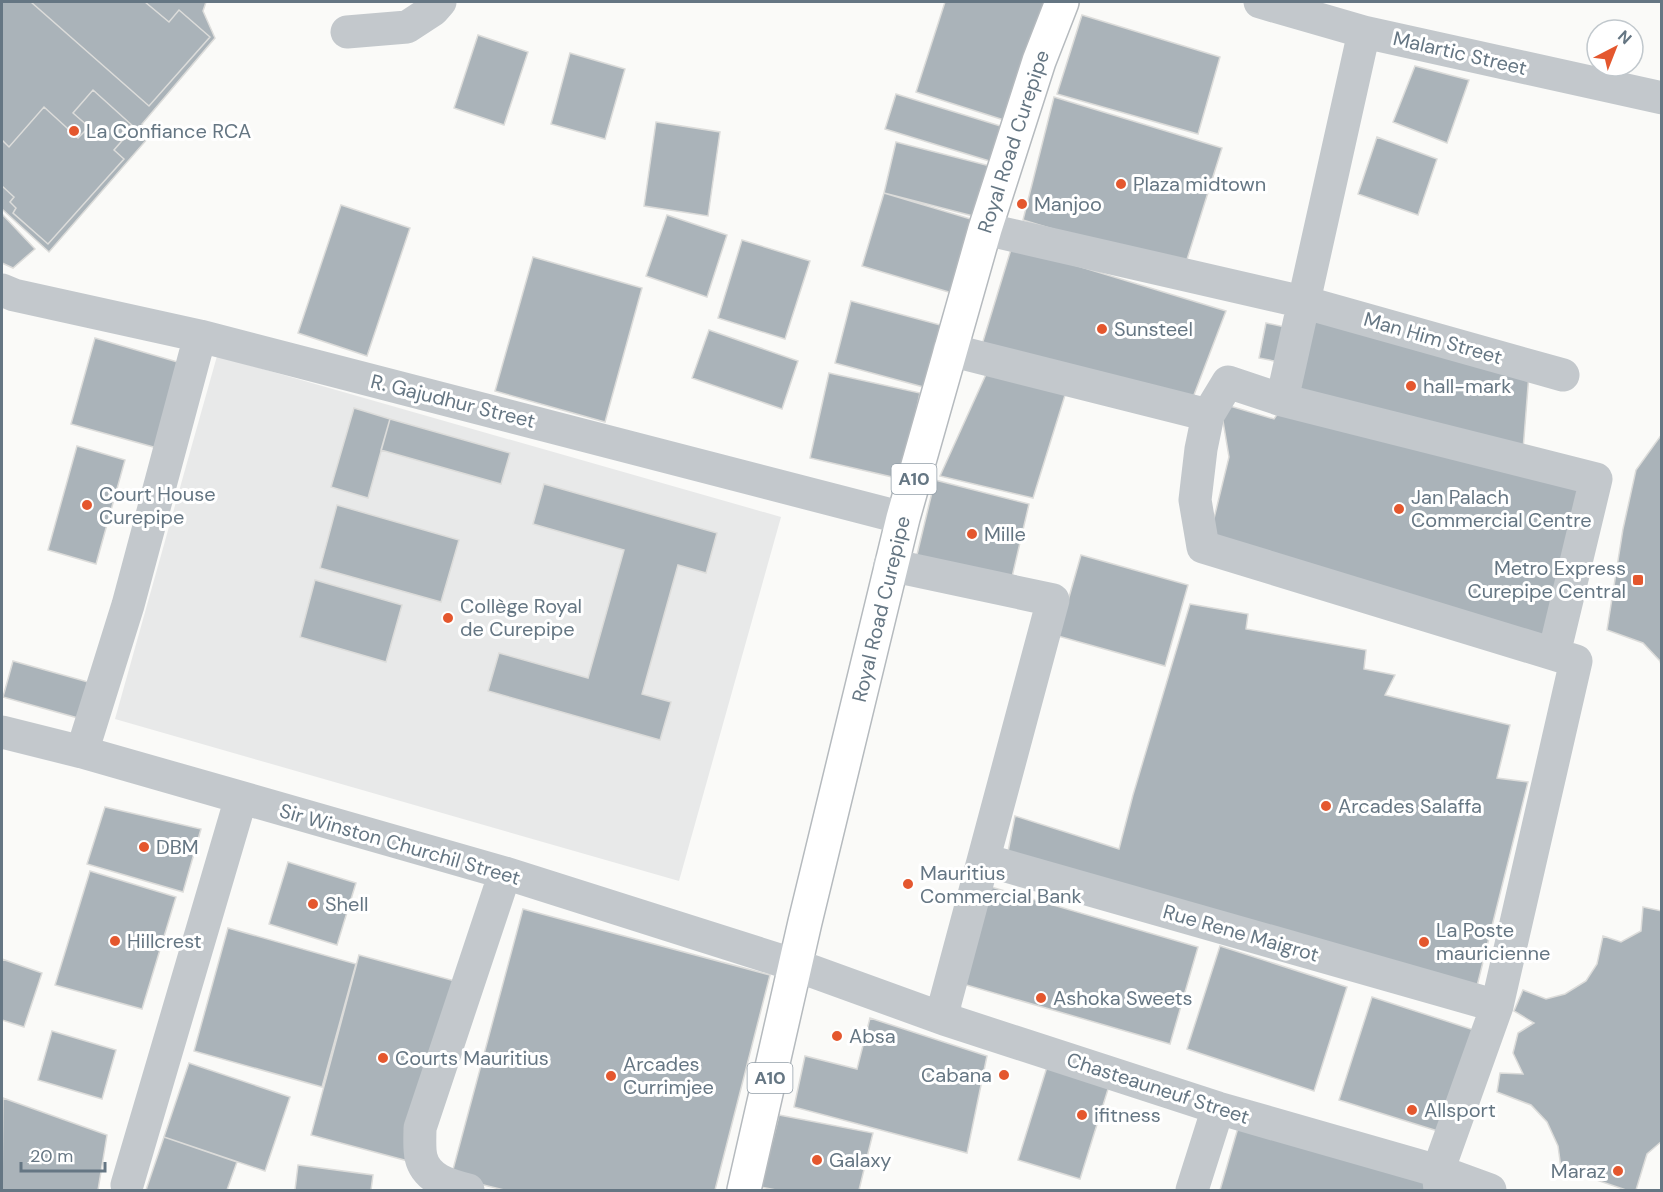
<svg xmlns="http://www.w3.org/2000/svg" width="1663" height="1192" viewBox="0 0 1663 1192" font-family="'DM Sans',sans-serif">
<rect width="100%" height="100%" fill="#fafaf8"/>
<!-- built -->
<path fill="#e8e9e9" d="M 217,356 L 781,517 L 679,881 L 115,719 Z"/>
<!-- building -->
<path fill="#aab3b9" stroke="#dcdcda" stroke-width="1.5" d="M 2,2 L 206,2 L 203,11 L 215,38 L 142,124 L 149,137 L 49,252 L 2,209 Z
M 31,2 L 145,2 L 169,22 L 179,10 L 210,37 L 149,106 Z
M 945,2 L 1044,2 L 1007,121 L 916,92 Z
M 1082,15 L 1220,57 L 1198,134 L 1057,94 Z
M 478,35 L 528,52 L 504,125 L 454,108 Z
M 570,53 L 625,69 L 605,139 L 551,124 Z
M 1415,66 L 1469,80 L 1447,143 L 1393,122 Z
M 93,90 L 134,127 L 114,150 L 124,159 L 48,244 L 13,213 L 16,208 L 10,202 L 14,197 L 2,186 L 2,140 L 9,147 L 44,107 L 78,138 L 89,127 L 73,113 Z
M 896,94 L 1007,128 L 996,163 L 885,129 Z
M 1054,97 L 1222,148 L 1184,269 L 1023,220 Z
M 656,122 L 720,132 L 708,216 L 644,206 Z
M 1377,137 L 1437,159 L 1418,215 L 1358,194 Z
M 896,142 L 990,166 L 977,217 L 884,193 Z
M 884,193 L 974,220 L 952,293 L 862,266 Z
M 341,205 L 410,228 L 367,356 L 298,333 Z
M 2,214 L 35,249 L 13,268 L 2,263 Z
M 667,215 L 727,235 L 707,297 L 646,276 Z
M 742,240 L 810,261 L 785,339 L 718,318 Z
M 1012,246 L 1226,311 L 1192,400 L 981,348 Z
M 533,257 L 642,288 L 605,422 L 495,391 Z
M 851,301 L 944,326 L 927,388 L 835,363 Z
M 1314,321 L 1529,374 L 1523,450 L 1292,397 Z
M 1266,323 L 1285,327 L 1279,362 L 1259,358 Z
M 709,330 L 798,361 L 782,409 L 692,378 Z
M 95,338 L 181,363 L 157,448 L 71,424 Z
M 988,370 L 1066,392 L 1033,498 L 940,476 Z
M 829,373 L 920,393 L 901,479 L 810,458 Z
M 1287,400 L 1593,475 L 1542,642 L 1208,543 L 1229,457 L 1220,403 L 1274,419 Z
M 354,408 L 390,419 L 368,498 L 331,487 Z
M 390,419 L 510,453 L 501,484 L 381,450 Z
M 1662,434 L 1662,668 L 1660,661 L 1643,643 L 1607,630 L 1623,529 L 1636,470 Z
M 77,446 L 125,460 L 96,564 L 48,550 Z
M 935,480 L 1029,504 L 1012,577 L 915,563 Z
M 544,484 L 717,533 L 706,573 L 678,565 L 642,694 L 671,702 L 660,740 L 488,691 L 499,653 L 588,678 L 624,550 L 533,524 Z
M 337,505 L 459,540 L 441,602 L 320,568 Z
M 1081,555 L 1188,585 L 1165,666 L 1058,636 Z
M 315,580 L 402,605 L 386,662 L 300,637 Z
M 1190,604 L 1248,614 L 1246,629 L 1366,650 L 1364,669 L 1395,675 L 1385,695 L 1510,725 L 1497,778 L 1528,782 L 1475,994 L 1006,862 L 1015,816 L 1119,849 L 1133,795 Z
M 13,661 L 88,682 L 78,718 L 3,697 Z
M 105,807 L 201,829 L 183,892 L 87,864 Z
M 288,862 L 356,883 L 337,945 L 269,924 Z
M 90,871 L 176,897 L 142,1009 L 55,985 Z
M 991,887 L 1198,947 L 1170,1044 L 963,984 Z
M 1643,907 L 1662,911 L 1662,1141 L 1647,1154 L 1636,1190 L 1626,1190 L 1561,1168 L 1558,1146 L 1547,1122 L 1531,1105 L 1497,1092 L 1500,1073 L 1523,1074 L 1513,1053 L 1518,1033 L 1534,1023 L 1514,1011 L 1523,990 L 1546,999 L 1565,994 L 1586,981 L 1597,964 L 1603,936 L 1621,942 L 1641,931 Z
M 523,909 L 770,975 L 715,1190 L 504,1190 L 451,1177 Z
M 228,928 L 356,964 L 322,1087 L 194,1051 Z
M 1220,946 L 1347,987 L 1314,1091 L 1187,1049 Z
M 359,955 L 455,981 L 408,1161 L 311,1135 Z
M 2,959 L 42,973 L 24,1027 L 2,1020 Z
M 1372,997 L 1477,1031 L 1444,1133 L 1339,1100 Z
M 870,1018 L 987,1056 L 967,1153 L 794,1107 L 805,1056 L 857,1069 Z
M 52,1031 L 116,1050 L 102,1099 L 38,1080 Z
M 189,1063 L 290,1097 L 265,1171 L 164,1137 Z
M 1047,1067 L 1109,1086 L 1080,1179 L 1018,1160 Z
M 3,1098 L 107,1135 L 98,1190 L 2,1190 Z
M 779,1115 L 873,1133 L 859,1190 L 776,1190 L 761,1187 Z
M 1240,1121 L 1433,1177 L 1430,1190 L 1220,1190 Z
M 164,1137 L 237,1162 L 227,1190 L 146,1190 Z
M 298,1165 L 373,1175 L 371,1190 L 295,1190 Z"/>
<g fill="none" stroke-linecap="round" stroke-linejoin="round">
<!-- major casing -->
<g stroke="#b5babe" stroke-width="36">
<g id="major">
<path id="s1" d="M 744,1190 L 805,922 L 903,518 L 985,229 L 1039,61 L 1062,2"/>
</g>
</g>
<!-- minor -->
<path stroke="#c3c8cc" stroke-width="33" d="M 1260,2 L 1364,32 L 1662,98
M 347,32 L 407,27 L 433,10 L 440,2
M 1364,32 L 1282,400 L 1228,382 L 1208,415 L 1201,449 L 1195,500 L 1203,547 L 1576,661 L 1497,1006 L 1438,1171 L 1440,1190
M 985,229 L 1303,302 L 1563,375
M 2,290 L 14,295 L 200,336 L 903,518
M 950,350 L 1208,415
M 1282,400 L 1596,479 L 1554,654
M 890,565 L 1053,600 L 945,1003 L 944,1019
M 2,732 L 82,752 L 505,873 L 795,965 L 944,1019 L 1218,1108 L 1438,1171 L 1490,1190
M 82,752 L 128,605 L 200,336
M 985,860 L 1497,1006
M 127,1185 L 241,798
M 468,1190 C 449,1185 426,1179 421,1157 C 419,1148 420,1137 420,1128 L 505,873
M 1192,1190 L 1218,1108"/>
<!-- major -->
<use href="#major" stroke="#fff" stroke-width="33"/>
</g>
<!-- markers -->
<g fill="#e4572e" stroke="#fff" stroke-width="2">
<circle cx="74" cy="131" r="6"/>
<circle cx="1121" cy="184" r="6"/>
<circle cx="1022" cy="204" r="6"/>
<circle cx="1102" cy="329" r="6"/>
<circle cx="1411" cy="386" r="6"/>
<circle cx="87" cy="505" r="6"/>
<circle cx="1399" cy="509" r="6"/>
<circle cx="972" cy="534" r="6"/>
<rect x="1632" y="574" width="12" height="12" rx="3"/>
<circle cx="448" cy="618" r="6"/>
<circle cx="1326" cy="806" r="6"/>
<circle cx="144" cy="847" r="6"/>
<circle cx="908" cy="884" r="6"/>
<circle cx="313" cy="904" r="6"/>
<circle cx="115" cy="941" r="6"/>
<circle cx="1424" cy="942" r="6"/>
<circle cx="1041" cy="998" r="6"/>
<circle cx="837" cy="1036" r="6"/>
<circle cx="383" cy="1058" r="6"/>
<circle cx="1004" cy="1075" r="6"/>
<circle cx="611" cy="1076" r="6"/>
<circle cx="1412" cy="1110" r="6"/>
<circle cx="1082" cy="1115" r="6"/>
<circle cx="817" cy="1160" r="6"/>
<circle cx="1618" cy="1171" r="6"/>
</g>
<g text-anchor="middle" stroke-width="6" stroke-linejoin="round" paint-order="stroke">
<!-- shield labels -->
<g fill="#fff" stroke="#939fa8" stroke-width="1.5">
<rect x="891.5" y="464" width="45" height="30" rx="4.5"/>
<rect x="747.5" y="1063" width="45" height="30" rx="4.5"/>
</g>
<g font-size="18" font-weight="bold" fill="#657683">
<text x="914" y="485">A10</text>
<text x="770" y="1084">A10</text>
</g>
<!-- street labels -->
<g font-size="20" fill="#657683" stroke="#fff">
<text transform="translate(1460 53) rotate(13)" y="7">Malartic Street</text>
<text dy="7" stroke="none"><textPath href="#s1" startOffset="1083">Royal Road Curepipe</textPath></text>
<text transform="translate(1433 338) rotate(16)" y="7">Man Him Street</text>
<text transform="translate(453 401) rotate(14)" y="7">R. Gajudhur Street</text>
<text dy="7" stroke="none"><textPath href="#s1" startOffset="597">Royal Road Curepipe</textPath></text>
<text transform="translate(400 844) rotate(16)" y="7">Sir Winston Churchil Street</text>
<text transform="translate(1241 933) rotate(16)" y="7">Rue Rene Maigrot</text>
<text transform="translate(1158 1088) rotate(18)" y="7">Chasteauneuf Street</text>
</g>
<!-- poi labels -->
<g font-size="20" fill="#657683" stroke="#fff" text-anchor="start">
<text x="86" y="138">La Confiance RCA</text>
<text x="1133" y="191">Plaza midtown</text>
<text x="1034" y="211">Manjoo</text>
<text x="1114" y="336">Sunsteel</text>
<text x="1423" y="393">hall-mark</text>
<text x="99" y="501">Court House<tspan x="99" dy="23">Curepipe</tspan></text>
<text x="1411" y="504">Jan Palach<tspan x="1411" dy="23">Commercial Centre</tspan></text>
<text x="984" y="541">Mille</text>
<text x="1626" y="575" text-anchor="end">Metro Express<tspan x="1626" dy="23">Curepipe Central</tspan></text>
<text x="460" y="613">Collège Royal<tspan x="460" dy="23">de Curepipe</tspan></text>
<text x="1338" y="813">Arcades Salaffa</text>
<text x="156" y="854">DBM</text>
<text x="920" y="880">Mauritius<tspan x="920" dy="23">Commercial Bank</tspan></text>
<text x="325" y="911">Shell</text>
<text x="1436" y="937">La Poste<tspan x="1436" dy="23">mauricienne</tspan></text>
<text x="127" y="948">Hillcrest</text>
<text x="1053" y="1005">Ashoka Sweets</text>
<text x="849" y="1043">Absa</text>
<text x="395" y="1065">Courts Mauritius</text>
<text x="623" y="1071">Arcades<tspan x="623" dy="23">Currimjee</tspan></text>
<text x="992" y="1082" text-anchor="end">Cabana</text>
<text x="1424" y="1117">Allsport</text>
<text x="1094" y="1122">ifitness</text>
<text x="829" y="1167">Galaxy</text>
<text x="1606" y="1178" text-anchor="end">Maraz</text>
</g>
</g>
<!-- border -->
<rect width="1663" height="1192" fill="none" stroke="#657683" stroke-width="6"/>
<!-- north arrow -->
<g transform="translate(1615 48) rotate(42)"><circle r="28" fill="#ffffff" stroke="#c1c8cd" stroke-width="1.5"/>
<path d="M0-4.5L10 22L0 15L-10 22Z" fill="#e4572e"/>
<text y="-9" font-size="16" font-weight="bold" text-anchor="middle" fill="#657683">N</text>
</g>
<!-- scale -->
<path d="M21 1162v9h84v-9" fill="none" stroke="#657683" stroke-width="3"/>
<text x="30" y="1162" font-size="18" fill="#657683" stroke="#ffffff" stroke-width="4.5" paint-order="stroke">20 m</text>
</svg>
